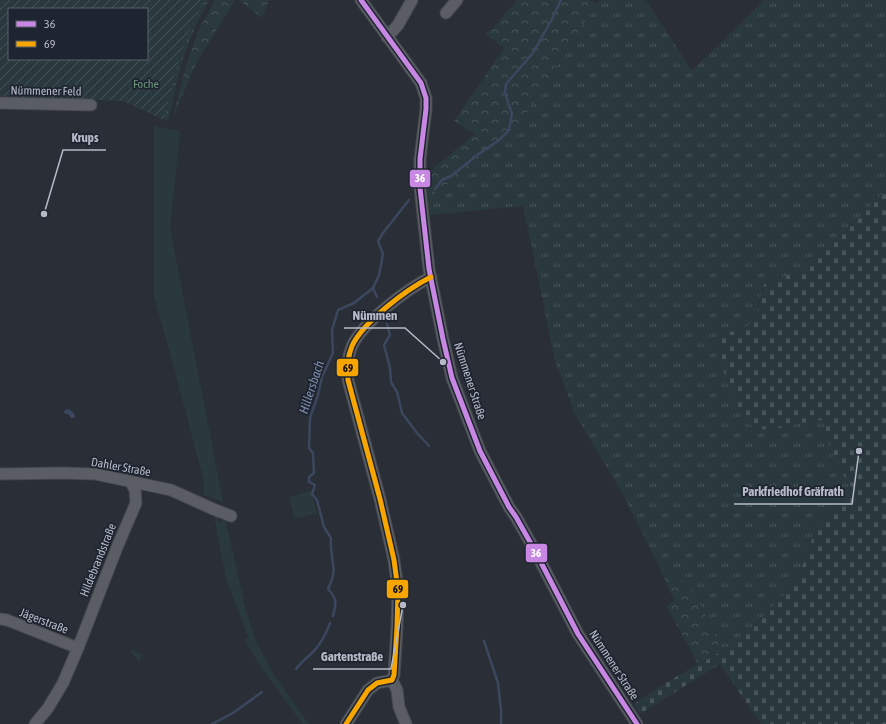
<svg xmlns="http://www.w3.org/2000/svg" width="886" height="724" viewBox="0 0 886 724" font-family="'Asap Condensed',sans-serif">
<defs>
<pattern id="grass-tufts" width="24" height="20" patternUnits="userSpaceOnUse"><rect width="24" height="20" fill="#2a393e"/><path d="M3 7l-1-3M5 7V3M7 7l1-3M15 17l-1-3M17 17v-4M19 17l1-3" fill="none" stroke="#475458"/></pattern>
<pattern id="forest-crowns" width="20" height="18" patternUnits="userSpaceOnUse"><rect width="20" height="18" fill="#2a393e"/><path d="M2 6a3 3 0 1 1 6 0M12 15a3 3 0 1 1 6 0" fill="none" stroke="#475458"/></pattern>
<pattern id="cemetery-stones" width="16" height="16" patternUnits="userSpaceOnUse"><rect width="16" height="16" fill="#2a393e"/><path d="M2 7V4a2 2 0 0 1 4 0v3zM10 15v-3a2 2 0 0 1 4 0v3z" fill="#475458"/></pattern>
<pattern id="garden-furrows" width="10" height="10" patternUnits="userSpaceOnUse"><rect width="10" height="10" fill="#2a393e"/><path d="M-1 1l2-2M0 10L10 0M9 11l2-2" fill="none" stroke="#475458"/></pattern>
</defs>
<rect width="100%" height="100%" fill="#2a2e36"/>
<!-- grass -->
<path fill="url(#grass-tufts)" d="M 599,0 L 646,0 L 692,71 L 764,0 L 886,0 L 886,190 L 812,265 L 799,272 L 764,285 L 753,321 L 748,326 L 740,330 L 726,334 L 723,336 L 719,346 L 719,352 L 725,374 L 744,418 L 784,427 L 798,423 L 824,420 C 829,448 837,467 854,490 L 854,493 L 824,517 L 815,531 L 808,551 L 798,574 L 793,583 L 782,597 L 748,632 L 722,651 L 694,591 L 655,558 L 622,493 L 575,414 L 554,358 L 540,286 L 523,206 L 430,215 L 427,199 L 463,173 L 512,135 Z"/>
<!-- forest -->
<path fill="url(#forest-crowns)" d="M 205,0 L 209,0 L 195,27 L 181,64 L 168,121 L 164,120 L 178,63 L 191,26 Z
M 215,0 L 235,0 L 197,62 L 173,117 L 186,65 L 199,29 Z
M 239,0 L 269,0 L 262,18 Z
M 517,0 L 589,0 L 597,4 L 512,135 L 463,173 L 427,199 L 424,176 L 475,134 L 454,121 L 504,48 L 485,34 L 495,26 Z
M 655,558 L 694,591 L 722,651 L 698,664 L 667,607 L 674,600 Z"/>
<!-- cemetery -->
<path fill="url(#cemetery-stones)" d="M 886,190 L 886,724 L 761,724 L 720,664 L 640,714 L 634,704 L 667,682 L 722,651 L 748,632 L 782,597 L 793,583 L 802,567 L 808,551 L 815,531 L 819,522 L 824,517 L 854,493 L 854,490 L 844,476 L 835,461 L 828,441 L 824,420 C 815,421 806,422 797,424 C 784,427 771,432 758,428 C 752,427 747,423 743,418 C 740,413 739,406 736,401 C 730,386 721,368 719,352 C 718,347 720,342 722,338 C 725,331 744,330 751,323 C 757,316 762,294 764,285 L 768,281 C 784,277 797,273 812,265 Z"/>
<!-- park -->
<path fill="#2a393e" d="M 154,126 L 180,131 L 170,228 L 223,502 L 204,495 L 204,482 L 175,371 L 154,296 Z
M 311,491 L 317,513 L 295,519 L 289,497 Z
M 214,516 L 218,516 L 219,522 L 223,522 L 222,518 L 225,518 L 245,606 L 256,642 L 275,676 L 302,715 L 310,724 L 303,724 L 298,718 L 266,674 L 244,640 L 248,637 L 226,579 Z
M 129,649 L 142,654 L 139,662 Z"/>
<!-- garden -->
<path fill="url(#garden-furrows)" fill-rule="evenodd" d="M 0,0 L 205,0 L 191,26 L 178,63 L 164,120 L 123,101 L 0,96 ZM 9,9 L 147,9 L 147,59 L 9,59 Z"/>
<!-- water -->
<path fill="#3b475e" d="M 68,409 C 72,411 75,413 75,417 L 73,418 L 71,418 L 68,414 L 65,414 L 64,412 L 65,410 Z"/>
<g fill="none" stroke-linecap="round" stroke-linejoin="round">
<!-- stream -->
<path stroke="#3b475e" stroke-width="2.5" d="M 435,189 L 442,180 L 451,176 L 480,153 L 498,141 L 509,130 L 512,114 L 505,93 L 506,84 L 533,53 L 552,19 L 561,0
M 377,297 L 373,288 L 379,275 L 383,254 L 378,241 L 383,233 L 409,200
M 387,324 L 390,335 L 384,345 L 390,368 L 391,382 L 397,392 L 402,413 L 417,433 L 429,446
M 333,616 C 336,603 338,600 328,589 C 332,581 335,573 333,564 C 332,555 330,547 331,538 L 324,527 L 317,500 L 312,494 L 315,485 L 309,482 L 309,477 L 314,473 L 313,453 L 309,448 L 310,418 L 318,395 L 322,377 L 333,353 L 332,330 L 338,310 L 354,303 L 373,288
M 484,641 L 498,683 L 501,710 L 501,724
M 296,669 C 301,662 308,657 314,651 C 320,644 327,632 330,623
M 212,724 L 233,713 L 262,692"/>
<!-- minor casing -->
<g stroke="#46494f" stroke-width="13">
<path id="minor" d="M 361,0 L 421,83 L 426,98 L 426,109 L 420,159 L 420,188 L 429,269 L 443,339 L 452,378 L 480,451 L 509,507 L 516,517 L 534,549 L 578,634 L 637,724
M 446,13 L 457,0
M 387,37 L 398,25 L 412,0
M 0,103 L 91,105
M 0,474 L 63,473 L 95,474 L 171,490 L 213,509 L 231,516
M 0,619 L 7,620 L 78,648
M 392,680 L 397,690 L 399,707 L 406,724
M 35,724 L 48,708 L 63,683 L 78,648 L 118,545 L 136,503 L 135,490 L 131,482
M 346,724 L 368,690 L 377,683 L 392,680 L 394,675 L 397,627 L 398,590 L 394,560 L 380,499 L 348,380 C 347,368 347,358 352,346 C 363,322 407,289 431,277"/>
</g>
<!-- minor -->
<use href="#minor" stroke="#5a5d64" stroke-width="11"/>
<!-- bus-1 casing -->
<g stroke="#1e2430" stroke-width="8">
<path id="bus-1" d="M 361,0 L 421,83 L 426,98 L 426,109 L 420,159 L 420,188 L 429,269 L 443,339 L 452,378 L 480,451 L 509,507 L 516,517 L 534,549 L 578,634 L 637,724"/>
</g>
<!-- bus-2 casing -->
<g stroke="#1e2430" stroke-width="8">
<path id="bus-2" d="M 346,724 L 368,690 L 377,683 L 392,680 L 394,675 L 397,627 L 398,590 L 394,560 L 380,499 L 348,380 C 347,368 347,358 352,346 C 363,322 407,289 431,277"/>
</g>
<!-- bus-1 -->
<use href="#bus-1" stroke="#c787e3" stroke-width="5"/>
<!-- bus-2 -->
<use href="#bus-2" stroke="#f7a600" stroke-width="5"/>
</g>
<g text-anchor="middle" stroke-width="3.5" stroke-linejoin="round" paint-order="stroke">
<!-- park labels -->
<g font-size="12" fill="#6e957b" stroke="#1e2430">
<text x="146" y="88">Foche</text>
</g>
<!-- street labels -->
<g font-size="12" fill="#b5bac6" stroke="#1e2430">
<text transform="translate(46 91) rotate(1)" y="4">Nümmener Feld</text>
<text transform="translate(470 381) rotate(72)" y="4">Nümmener Straße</text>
<text transform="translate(121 467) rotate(10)" y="4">Dahler Straße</text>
<text transform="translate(98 560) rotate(-68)" y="4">Hildebrandstraße</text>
<text transform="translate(44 621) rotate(21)" y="4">Jägerstraße</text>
<text transform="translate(614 665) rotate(57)" y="4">Nümmener Straße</text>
</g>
<!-- water labels -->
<g font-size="13" font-style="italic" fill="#7f8eab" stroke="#1e2430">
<text transform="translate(311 387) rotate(-72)" y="5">Hillersbach</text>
</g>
</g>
<!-- callouts -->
<path fill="none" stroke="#b5bac6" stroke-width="1.5" d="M44 214L63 150H106M443 362L405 328H344M859 451L852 504H734M403 605L391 669H313"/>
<g fill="#b5bac6" stroke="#1e2430" stroke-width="1.5">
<circle cx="44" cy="214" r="4"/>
<circle cx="443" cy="362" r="4"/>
<circle cx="859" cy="451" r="4"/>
<circle cx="403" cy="605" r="4"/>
</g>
<g font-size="13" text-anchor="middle" font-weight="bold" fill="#b5bac6" stroke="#1e2430" stroke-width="3.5" stroke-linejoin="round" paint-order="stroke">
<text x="85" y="142">Krups</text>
<text x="375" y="320">Nümmen</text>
<text x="793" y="496">Parkfriedhof Gräfrath</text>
<text x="352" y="661">Gartenstraße</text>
</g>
<g stroke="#1e2430" stroke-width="1.5">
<rect x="409" y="169" width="22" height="19" rx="4" fill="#c787e3"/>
<rect x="336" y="358" width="23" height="19" rx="4" fill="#f7a600"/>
<rect x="525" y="543" width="23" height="20" rx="4" fill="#c787e3"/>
<rect x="386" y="579" width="23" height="20" rx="4" fill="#f7a600"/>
</g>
<g font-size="11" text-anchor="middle" font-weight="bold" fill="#fff">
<text x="420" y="182">36</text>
<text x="536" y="557">36</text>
</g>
<g font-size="11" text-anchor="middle" font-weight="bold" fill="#111">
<text x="348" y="372">69</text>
<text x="398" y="593">69</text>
</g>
<!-- legend -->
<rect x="8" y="8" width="140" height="52" fill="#1e2430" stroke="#5a606c"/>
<rect x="16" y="21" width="20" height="6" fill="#c787e3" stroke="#5a606c"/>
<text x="44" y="28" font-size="12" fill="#b5bac6">36</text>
<rect x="16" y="41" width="20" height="6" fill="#f7a600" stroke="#5a606c"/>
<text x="44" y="48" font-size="12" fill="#b5bac6">69</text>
</svg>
